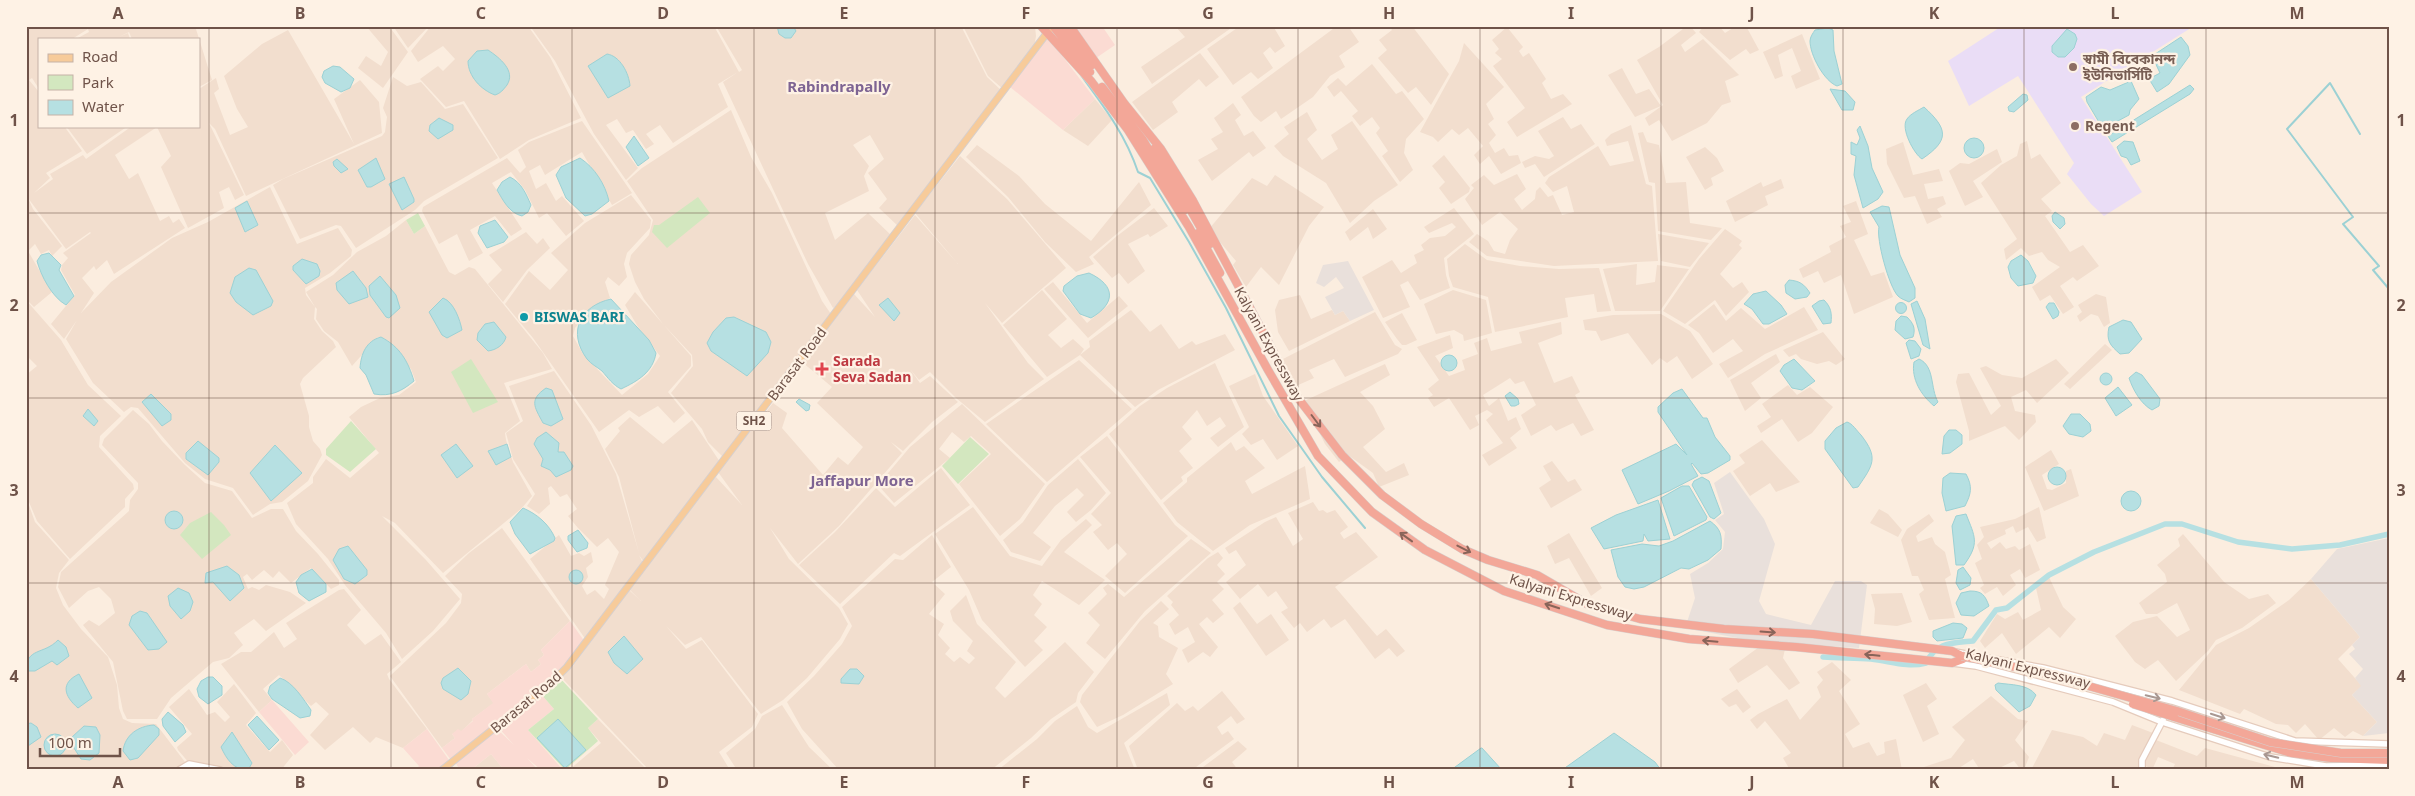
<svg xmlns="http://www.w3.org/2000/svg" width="2415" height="796" viewBox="0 0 2415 796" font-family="'Noto Sans','Noto Sans Bengali',sans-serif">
<rect width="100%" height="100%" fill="#fbeddf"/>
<!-- residential -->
<path fill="#f2dece" d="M 26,26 L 195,26 L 212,80 L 199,87 L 199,39 L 132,39 L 129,32 L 139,27 L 119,37 L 128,33 L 130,39 L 76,39 L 89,32 L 88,29 L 72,39 L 39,39 L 39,89 L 32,78 L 29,80 L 39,92 L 39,126 L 64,126 L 82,151 L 46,173 L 50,178 L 34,193 L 53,179 L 50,174 L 83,155 L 86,159 L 132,126 L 199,126 L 199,89 L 216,78 L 219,89 L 214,93 L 230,135 L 248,127 L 237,109 L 224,76 L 262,44 L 288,30 L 354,144 L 334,99 L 360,80 L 379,102 L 382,133 L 246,196 L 215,129 L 209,123 L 244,195 L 235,200 L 229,187 L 219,192 L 224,208 L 188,228 L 161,167 L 171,156 L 157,127 L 115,155 L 129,179 L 138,173 L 160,221 L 169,216 L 173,223 L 179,219 L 185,228 L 114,274 L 107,260 L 96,270 L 94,266 L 82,278 L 94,293 L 81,313 L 111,282 L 172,238 L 208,222 L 270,187 L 297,244 L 338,228 L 352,250 L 351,256 L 330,273 L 305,288 L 306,295 L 315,307 L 306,292 L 333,275 L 357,252 L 386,236 L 406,220 L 414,234 L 425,226 L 449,272 L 455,275 L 469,267 L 475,269 L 543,353 L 552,369 L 504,383 L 520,421 L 505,433 L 506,440 L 513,462 L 532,496 L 521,509 L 443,573 L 395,523 L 382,516 L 426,560 L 460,599 L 433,631 L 402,659 L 386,633 L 345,585 L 328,559 L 296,524 L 287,503 L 313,483 L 313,477 L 326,459 L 350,478 L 379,453 L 349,417 L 361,407 L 380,398 L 399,395 L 416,382 L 411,369 L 390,344 L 378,337 L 352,366 L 338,342 L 324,331 L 316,319 L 317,309 L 315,307 L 314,319 L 322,331 L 333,341 L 336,347 L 303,378 L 300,384 L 309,416 L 309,427 L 313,441 L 320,449 L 322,455 L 308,481 L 282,502 L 270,504 L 253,515 L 233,488 L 205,479 L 185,463 L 138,408 L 131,407 L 124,412 L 93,383 L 66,339 L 77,320 L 64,339 L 51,324 L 75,295 L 61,270 L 62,265 L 68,258 L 63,253 L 91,233 L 90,232 L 66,249 L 28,198 L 33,209 L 62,246 L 52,256 L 49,250 L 41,254 L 35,244 L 28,251 L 52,292 L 34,307 L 26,299 Z
M 366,26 L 389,26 L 408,52 L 383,88 L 358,68 L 366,56 L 381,66 L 388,52 Z
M 393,26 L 429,26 L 408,48 Z
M 431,26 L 528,26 L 550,57 L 581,118 L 529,140 L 500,159 L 464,101 L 446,107 L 420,79 L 438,66 L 443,71 L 455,59 L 443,46 L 418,62 L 411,51 Z
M 530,26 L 632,26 L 634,29 L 638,26 L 714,26 L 739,72 L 742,70 L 716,26 L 961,26 L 987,77 L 1002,91 L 899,227 L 879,208 L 887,199 L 868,173 L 884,159 L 870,135 L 853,145 L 869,166 L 864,176 L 869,191 L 825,213 L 835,240 L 868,213 L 892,236 L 837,306 L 833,308 L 808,264 L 723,82 L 738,72 L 718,84 L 728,107 L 673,143 L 660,125 L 646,134 L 654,144 L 646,149 L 633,130 L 626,133 L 617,119 L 606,125 L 638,168 L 626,180 L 594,134 L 555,61 Z
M 963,26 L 1035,26 L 1036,36 L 1034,48 L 1003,89 L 988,76 Z
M 1175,26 L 1234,26 L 1152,84 L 1141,67 L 1185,37 Z
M 1240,26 L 1273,26 L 1285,46 L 1275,53 L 1270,47 L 1263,53 L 1273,68 L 1258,79 L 1251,72 L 1233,85 L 1207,49 Z
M 1337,26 L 1348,26 L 1359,42 L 1339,56 L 1345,67 L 1330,76 L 1313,97 L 1281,119 L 1276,111 L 1261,122 L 1254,116 L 1241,97 Z
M 1389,26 L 1412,26 L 1449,74 L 1431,105 L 1416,87 L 1408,93 L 1378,58 L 1387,50 L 1379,40 L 1392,30 Z
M 1687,26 L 1690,26 L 1696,33 L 1681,45 L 1685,52 L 1703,39 L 1739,75 L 1725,81 L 1731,102 L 1722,105 L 1707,123 L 1672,141 L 1659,120 L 1649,126 L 1645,118 L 1663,105 L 1637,60 L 1659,47 Z
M 1704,26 L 1719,26 L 1725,33 L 1736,26 L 1746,26 L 1759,50 L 1750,54 L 1746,49 L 1730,60 L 1699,32 Z
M 1507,27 L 1523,47 L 1519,51 L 1523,57 L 1529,53 L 1546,79 L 1542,83 L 1551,99 L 1563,94 L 1572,104 L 1517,137 L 1507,122 L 1525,108 L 1493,66 L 1502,59 L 1495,53 L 1499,49 L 1492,40 Z
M 1802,34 L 1820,79 L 1796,89 L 1791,76 L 1801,71 L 1792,48 L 1778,55 L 1783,76 L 1775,79 L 1763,52 Z
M 1464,43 L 1504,87 L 1486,104 L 1494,119 L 1488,124 L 1496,135 L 1489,143 L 1495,153 L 1504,148 L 1509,156 L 1518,155 L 1521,163 L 1501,174 L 1489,156 L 1480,164 L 1474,155 L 1483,146 L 1468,128 L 1459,135 L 1452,129 L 1438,142 L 1433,137 L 1420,132 L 1459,61 Z
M 1200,53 L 1219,77 L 1206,87 L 1199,79 L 1172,102 L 1178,112 L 1153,130 L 1132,102 Z
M 1372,64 L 1396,94 L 1402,91 L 1424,119 L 1406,139 L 1404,153 L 1413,170 L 1400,182 L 1382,156 L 1388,151 L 1376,133 L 1380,128 L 1372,117 L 1360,126 L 1352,116 L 1358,111 L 1341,91 L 1334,97 L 1327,87 L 1338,78 L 1346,86 Z
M 1622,68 L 1636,94 L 1649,89 L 1661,106 L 1635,117 L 1608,75 Z
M 393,77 L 407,86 L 421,82 L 445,109 L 463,104 L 498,158 L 424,201 L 415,210 L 356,248 L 341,226 L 336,225 L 300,239 L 273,185 L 283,179 L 382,136 L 385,132 L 387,117 L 383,108 Z
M 1095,99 L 1112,120 L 1088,146 L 1063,130 Z
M 1233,103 L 1241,115 L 1235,120 L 1244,136 L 1253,131 L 1266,148 L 1253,157 L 1249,152 L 1212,181 L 1198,160 L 1218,149 L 1211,139 L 1223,132 L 1214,118 Z
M 731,110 L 751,157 L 772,193 L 822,301 L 831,314 L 723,457 L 708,442 L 702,429 L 671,393 L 693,366 L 692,355 L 663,324 L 644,299 L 635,282 L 629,264 L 631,255 L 649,235 L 653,220 L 627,181 L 642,168 Z
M 1307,112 L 1317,130 L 1307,139 L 1322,160 L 1338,149 L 1331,135 L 1352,121 L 1398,185 L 1374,201 L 1350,223 L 1326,183 L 1283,156 L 1274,146 L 1289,134 L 1284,127 Z
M 1563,117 L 1571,129 L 1581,124 L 1595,144 L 1544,177 L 1535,164 L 1525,168 L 1522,162 L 1535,156 L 1549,159 L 1554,156 L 1538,131 Z
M 582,121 L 632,193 L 612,205 L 582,152 L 545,175 L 540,165 L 529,171 L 536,189 L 546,183 L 556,201 L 562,196 L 584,221 L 566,236 L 547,213 L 539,218 L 525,190 L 511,172 L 492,183 L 522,229 L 511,236 L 495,216 L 470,230 L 483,253 L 469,261 L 457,234 L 439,244 L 422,211 L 423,207 L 507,158 L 520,173 L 526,167 L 518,150 L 529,142 Z
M 1631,125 L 1646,184 L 1652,186 L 1658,261 L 1554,266 L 1487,256 L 1469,242 L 1477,234 L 1488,241 L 1494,251 L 1505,254 L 1510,240 L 1518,229 L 1500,212 L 1482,225 L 1465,199 L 1474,188 L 1471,185 L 1484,175 L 1494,185 L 1517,174 L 1526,189 L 1514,199 L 1522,210 L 1535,199 L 1536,191 L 1540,187 L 1548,197 L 1553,195 L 1562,215 L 1574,212 L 1567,186 L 1553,192 L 1545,183 L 1549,177 L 1598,146 L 1610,166 L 1634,161 L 1628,141 L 1607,146 L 1605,140 L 1611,134 Z
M 66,126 L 128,126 L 87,154 Z
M 1643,132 L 1647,142 L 1659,145 L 1666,183 L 1686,182 L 1690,223 L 1722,228 L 1711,240 L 1658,231 L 1655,183 L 1649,182 L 1638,133 Z
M 2027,141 L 2031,159 L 2040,154 L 2061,183 L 2041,199 L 2052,211 L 2045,216 L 2070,252 L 2083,245 L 2099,266 L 2077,281 L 2073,277 L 2060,286 L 2074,307 L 2063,314 L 2050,295 L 2040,301 L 2032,287 L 2060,267 L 2048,260 L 2042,252 L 2029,256 L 2021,248 L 2006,260 L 2004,249 L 2017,239 L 1981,183 L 2001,165 L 2017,156 L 2020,144 Z
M 1903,142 L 1913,175 L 1939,169 L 1943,181 L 1924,184 L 1928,199 L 1943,196 L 1946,204 L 1937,209 L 1942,217 L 1927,224 L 1915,196 L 1904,198 L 1887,164 L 1886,149 Z
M 977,145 L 1019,176 L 1045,204 L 1091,241 L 1139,182 L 1151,205 L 1089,257 L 1094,264 L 1076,272 L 1045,242 L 1008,197 L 966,157 Z
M 1705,147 L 1717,158 L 1724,171 L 1711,178 L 1713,185 L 1705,190 L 1686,157 Z
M 1997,149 L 2002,162 L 1973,181 L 1983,197 L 1965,206 L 1949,171 L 1960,163 L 1969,164 Z
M 1444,155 L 1470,188 L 1469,192 L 1451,204 L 1439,188 L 1445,182 L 1432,166 Z
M 960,156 L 1007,199 L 1066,268 L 1002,323 L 985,303 L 1028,363 L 1044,379 L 985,422 L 956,398 L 930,372 L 919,380 L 910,369 L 920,383 L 930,376 L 958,402 L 932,422 L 903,451 L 891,442 L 902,453 L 839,526 L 798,564 L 770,528 L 789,559 L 839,608 L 848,624 L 840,639 L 807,678 L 783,700 L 761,714 L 701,637 L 685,645 L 666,626 L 686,649 L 702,640 L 758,714 L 752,727 L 719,752 L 730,770 L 649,770 L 561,677 L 573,666 L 629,590 L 641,601 L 629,589 L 672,531 L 716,477 L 742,505 L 718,472 L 773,403 L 787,413 L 782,428 L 823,475 L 838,457 L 848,465 L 863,447 L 817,403 L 832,387 L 802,362 L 854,294 L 875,317 L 857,290 L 915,215 L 958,264 L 915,213 Z
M 1275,175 L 1324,207 L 1309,226 L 1279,285 L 1261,267 L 1246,287 L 1233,265 L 1236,261 L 1209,229 L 1252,178 L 1267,186 Z
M 1781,179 L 1784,188 L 1765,196 L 1768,205 L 1735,222 L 1726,201 L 1761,182 L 1763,187 Z
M 631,195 L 651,220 L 650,228 L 627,253 L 624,264 L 627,277 L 619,286 L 608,277 L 605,282 L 610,298 L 593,307 L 575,328 L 573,336 L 583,354 L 622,395 L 648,374 L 660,356 L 638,327 L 625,305 L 635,292 L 691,356 L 691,366 L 668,392 L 685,413 L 674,423 L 658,406 L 639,417 L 629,410 L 599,432 L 533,338 L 505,304 L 529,271 L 550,290 L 568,270 L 551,253 L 585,223 Z
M 1856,201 L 1868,234 L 1854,240 L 1871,276 L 1884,272 L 1893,297 L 1854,314 L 1841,275 L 1824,283 L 1818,271 L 1803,278 L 1799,269 L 1831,252 L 1829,246 L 1846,237 L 1840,226 L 1851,222 L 1843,206 Z
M 1154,208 L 1168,226 L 1150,237 L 1148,234 L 1128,244 L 1145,271 L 1128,284 L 1119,273 L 1112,278 L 1093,257 L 1117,236 Z
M 1454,208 L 1474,234 L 1444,258 L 1446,275 L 1450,288 L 1420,300 L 1408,281 L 1400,285 L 1410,307 L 1383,318 L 1362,277 L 1392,260 L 1401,273 L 1417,263 L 1414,255 L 1424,250 L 1421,245 L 1430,238 L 1445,236 L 1456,227 L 1452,223 L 1429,233 L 1424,227 Z
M 1373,209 L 1387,229 L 1373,239 L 1368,227 L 1350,241 L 1345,232 Z
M 1725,229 L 1742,241 L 1739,245 L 1742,248 L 1720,274 L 1733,288 L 1742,282 L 1749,292 L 1726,316 L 1715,300 L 1685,324 L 1663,311 L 1699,259 Z
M 526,232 L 537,244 L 543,238 L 550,248 L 527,270 L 503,302 L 488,284 L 502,270 L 489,255 Z
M 1658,234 L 1709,243 L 1690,267 L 1661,261 Z
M 1465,244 L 1487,260 L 1520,266 L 1559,269 L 1599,268 L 1611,311 L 1597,312 L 1594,294 L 1565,298 L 1568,317 L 1495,332 L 1488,297 L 1453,287 L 1449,276 L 1447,259 Z
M 1637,264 L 1636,285 L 1655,282 L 1657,265 L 1689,269 L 1660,311 L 1615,311 L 1603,269 Z
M 1053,282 L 1087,323 L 1119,296 L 1128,306 L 1088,338 L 1044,289 Z
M 1042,290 L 1067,319 L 1048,335 L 1061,348 L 1073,339 L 1084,349 L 1080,355 L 1090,347 L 1089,341 L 1131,310 L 1150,332 L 1161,324 L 1179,349 L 1192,341 L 1196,345 L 1225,334 L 1235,350 L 1158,390 L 1135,407 L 1080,355 L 1047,377 L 1003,325 Z
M 1453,290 L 1486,300 L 1492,333 L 1464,341 L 1463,335 L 1454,330 L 1436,334 L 1424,304 Z
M 2096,294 L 2106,297 L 2110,323 L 2104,327 L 2098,316 L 2091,314 L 2080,322 L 2077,316 L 2082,312 L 2078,305 Z
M 1300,295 L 1311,319 L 1332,310 L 1335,315 L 1343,311 L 1350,321 L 1289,351 L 1278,332 L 1275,310 L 1279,300 Z
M 26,300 L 61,340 L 88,385 L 121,416 L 100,436 L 99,447 L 133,484 L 134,489 L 125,499 L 125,507 L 70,559 L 37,521 L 26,495 L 26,375 L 37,366 L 26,355 Z
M 1714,304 L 1726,321 L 1741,308 L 1765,329 L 1804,307 L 1818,330 L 1765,354 L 1728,378 L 1719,364 L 1743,351 L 1733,339 L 1713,353 L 1699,333 L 1688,325 Z
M 1375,312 L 1395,345 L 1402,349 L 1398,354 L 1345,377 L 1334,359 L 1309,370 L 1314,378 L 1296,386 L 1283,359 Z
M 1402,313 L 1417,340 L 1406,345 L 1402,345 L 1397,339 L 1385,322 Z
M 1661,314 L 1690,331 L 1713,364 L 1692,379 L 1677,356 L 1667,363 L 1660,358 L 1652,365 L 1628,333 L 1601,341 L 1596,331 L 1585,330 L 1583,320 L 1613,315 Z
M 1561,322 L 1562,334 L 1538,343 L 1554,383 L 1572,376 L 1580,392 L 1575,395 L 1594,430 L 1581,436 L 1573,423 L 1556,431 L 1551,425 L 1531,436 L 1521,415 L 1536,405 L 1524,381 L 1515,384 L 1510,378 L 1483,395 L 1489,406 L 1499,398 L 1508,421 L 1516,417 L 1521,429 L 1510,438 L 1517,448 L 1489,466 L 1482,455 L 1503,443 L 1486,420 L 1493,414 L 1487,410 L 1475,416 L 1479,425 L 1470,430 L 1449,398 L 1434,407 L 1428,398 L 1433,395 L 1428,389 L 1439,380 L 1417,347 L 1450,335 L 1453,348 L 1435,356 L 1449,376 L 1465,370 L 1462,360 L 1478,354 L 1474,343 L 1487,338 L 1491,351 L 1522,343 L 1519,332 Z
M 1823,332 L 1845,359 L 1836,365 L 1829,361 L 1817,364 L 1801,359 L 1796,354 L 1789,357 L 1783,350 Z
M 2105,344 L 2112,350 L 2070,389 L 2064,384 Z
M 1776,354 L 1780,362 L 1751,383 L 1761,398 L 1745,411 L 1730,380 Z
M 2056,359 L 2069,373 L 2037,403 L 2026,390 L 2011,397 L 2015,411 L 2035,415 L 2036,422 L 2019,440 L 2005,426 L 1969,441 L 1969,431 L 1956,382 L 1958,374 L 1969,373 L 1991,415 L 2001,406 L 1980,368 L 1986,366 L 2002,375 L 2022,378 Z
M 1079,360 L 1132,409 L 1047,482 L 986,424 Z
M 1215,363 L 1244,427 L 1218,447 L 1210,438 L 1226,426 L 1220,417 L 1207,426 L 1197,410 L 1182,427 L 1192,439 L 1179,451 L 1193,468 L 1181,477 L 1183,481 L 1161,500 L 1109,434 L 1140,406 L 1167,388 Z
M 1385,364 L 1390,375 L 1360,392 L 1373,406 L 1385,429 L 1363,447 L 1386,472 L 1404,463 L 1409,475 L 1379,487 L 1373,473 L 1348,455 L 1339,462 L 1325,444 L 1304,401 Z
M 554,371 L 591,425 L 616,474 L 639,553 L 619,477 L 605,449 L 620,431 L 618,428 L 630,417 L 663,444 L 692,420 L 720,462 L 644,562 L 639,555 L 644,565 L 586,640 L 530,559 L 559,535 L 571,556 L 579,553 L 584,556 L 591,552 L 593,562 L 586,568 L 588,577 L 582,586 L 587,595 L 595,590 L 604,599 L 609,589 L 605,585 L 619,552 L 608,538 L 597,547 L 578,528 L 568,516 L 577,509 L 567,494 L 560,497 L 551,486 L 548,488 L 550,504 L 539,514 L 527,506 L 535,494 L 513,459 L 506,433 L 523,421 L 509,386 Z
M 1255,374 L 1263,396 L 1298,446 L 1277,460 L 1263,439 L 1251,445 L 1242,434 L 1249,427 L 1229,386 Z
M 1788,385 L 1797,395 L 1810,387 L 1833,407 L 1812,433 L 1798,442 L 1782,419 L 1761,433 L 1757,426 L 1771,417 L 1762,404 Z
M 962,404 L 1045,484 L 1020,519 L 1000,536 L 959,484 L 991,454 L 971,436 L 964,442 L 952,432 L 939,449 L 950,458 L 894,503 L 878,485 L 910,447 Z
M 133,410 L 149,424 L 162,441 L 185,465 L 205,483 L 232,491 L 252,518 L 271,509 L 283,509 L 296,531 L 318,554 L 339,580 L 339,585 L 331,589 L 311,568 L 291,583 L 279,571 L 273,578 L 264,570 L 252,580 L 247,574 L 243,577 L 248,589 L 252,587 L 259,590 L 266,585 L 290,592 L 306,603 L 266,631 L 254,619 L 234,633 L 243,645 L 229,658 L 213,662 L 171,698 L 157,719 L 127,719 L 123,711 L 113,662 L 83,625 L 89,620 L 99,626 L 115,613 L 111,599 L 99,587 L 88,591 L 69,608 L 58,587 L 61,572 L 129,511 L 130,500 L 138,489 L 138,483 L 102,445 L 104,439 Z
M 1107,436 L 1175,525 L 1188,536 L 1125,593 L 1105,576 L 1127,554 L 1117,543 L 1108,550 L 1093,532 L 1102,525 L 1091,514 L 1111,493 L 1080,457 Z
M 1762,440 L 1800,482 L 1776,492 L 1770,483 L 1750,496 L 1733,471 L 1745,463 L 1739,455 Z
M 1231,442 L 1236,451 L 1244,446 L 1265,468 L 1245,481 L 1252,494 L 1305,466 L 1310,499 L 1250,525 L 1213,551 L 1177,522 L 1163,503 L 1187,482 L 1187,478 Z
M 2051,450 L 2059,464 L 2042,475 L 2047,489 L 2052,490 L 2066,483 L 2066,471 L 2071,469 L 2079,496 L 2044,511 L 2025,467 Z
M 1078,459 L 1106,493 L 1091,510 L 1076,522 L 1067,512 L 1084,495 L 1077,488 L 1055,506 L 1033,533 L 1051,547 L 1040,561 L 1011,552 L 1003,540 L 1023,522 L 1048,485 Z
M 1552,461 L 1568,482 L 1575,479 L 1582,490 L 1551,508 L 1539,488 L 1551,480 L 1543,466 Z
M 941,468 L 970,505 L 900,556 L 894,553 L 840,604 L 799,565 L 835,532 L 876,488 L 895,507 Z
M 26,497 L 35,522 L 69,560 L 59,573 L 56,588 L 63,605 L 81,629 L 108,657 L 117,685 L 119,708 L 123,719 L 132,723 L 156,724 L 185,762 L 175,770 L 26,770 Z
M 1313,502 L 1319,511 L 1323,510 L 1327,513 L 1335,510 L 1348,527 L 1340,533 L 1344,539 L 1356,532 L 1378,557 L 1335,587 L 1377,636 L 1386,629 L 1405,651 L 1397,657 L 1389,648 L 1375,659 L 1345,619 L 1331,628 L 1324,619 L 1307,632 L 1300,623 L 1294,628 L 1281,612 L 1288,608 L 1276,591 L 1268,597 L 1258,584 L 1240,599 L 1226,582 L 1246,565 L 1236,550 L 1229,554 L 1225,548 L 1265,522 L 1276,517 L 1293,546 L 1303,539 L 1288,513 Z
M 973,507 L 1010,556 L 1042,566 L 1061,540 L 1086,519 L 1092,525 L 1064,552 L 1105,580 L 1079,605 L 1042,581 L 1033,595 L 1042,604 L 1034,615 L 1047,627 L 1034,641 L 1043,650 L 1025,667 L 982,620 L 969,590 L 935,534 Z
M 2039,507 L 2046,538 L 2037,542 L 2028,527 L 2016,533 L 2013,526 L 2005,530 L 2006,534 L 1987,543 L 1991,549 L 2000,542 L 2006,549 L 2015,546 L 2019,550 L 2030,544 L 2040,570 L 2025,578 L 2020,569 L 2010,575 L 2016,585 L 2003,596 L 1997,587 L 1985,594 L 1980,588 L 1984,585 L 1975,563 L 1982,559 L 1977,545 L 1984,537 L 1980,527 L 2015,519 Z
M 1879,509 L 1888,514 L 1902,530 L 1898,537 L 1870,523 Z
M 1929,514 L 1934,521 L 1916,536 L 1918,542 L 1932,537 L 1935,544 L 1945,552 L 1951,575 L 1945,579 L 1955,618 L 1929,620 L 1919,594 L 1924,590 L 1918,576 L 1912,576 L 1901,540 L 1907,529 Z
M 502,528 L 570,621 L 541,650 L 544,655 L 538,660 L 541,664 L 531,672 L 526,664 L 487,694 L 494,703 L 472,719 L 473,720 L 461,732 L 452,734 L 455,738 L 442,748 L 390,676 L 446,623 L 461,603 L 462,594 L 445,576 L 469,553 Z
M 1569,533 L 1602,588 L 1591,596 L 1569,558 L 1555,564 L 1547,546 Z
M 2183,534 L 2224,582 L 2249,599 L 2268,594 L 2276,603 L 2242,628 L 2216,640 L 2208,651 L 2176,681 L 2158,660 L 2145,669 L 2135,662 L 2115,636 L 2133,622 L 2157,616 L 2177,637 L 2190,630 L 2177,603 L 2157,614 L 2146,614 L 2139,603 L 2167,582 L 2165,574 L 2157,565 L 2180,546 L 2178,539 Z
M 932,535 L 951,567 L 932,582 L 945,594 L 929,614 L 944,624 L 938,635 L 950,648 L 945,654 L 954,662 L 960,657 L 969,664 L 975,658 L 967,651 L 973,641 L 953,621 L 950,611 L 966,595 L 977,624 L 1016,662 L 995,688 L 1005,698 L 1065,642 L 1094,672 L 1078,693 L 1076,702 L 1051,719 L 1031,738 L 991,770 L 839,770 L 802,729 L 787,702 L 814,676 L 842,644 L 852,626 L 842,607 L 895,559 L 903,560 Z
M 1191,539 L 1211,553 L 1145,611 L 1105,659 L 1086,643 L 1100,625 L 1088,613 L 1107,594 L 1103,588 L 1108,584 L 1124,597 Z
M 1218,552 L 1223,558 L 1217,565 L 1225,574 L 1217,582 L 1224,589 L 1212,600 L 1224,614 L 1213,623 L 1207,617 L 1199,624 L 1218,647 L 1210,657 L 1203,652 L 1188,663 L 1182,650 L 1195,642 L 1188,627 L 1175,635 L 1169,624 L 1179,615 L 1171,605 L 1173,602 L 1167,596 L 1208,558 Z
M 2049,577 L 2063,607 L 2076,619 L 2060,638 L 2049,627 L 2016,654 L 2002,633 L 1985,648 L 1980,641 L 1997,614 L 2005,619 L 2018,612 L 2023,620 L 2041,610 L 2036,588 Z
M 2311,579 L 2360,637 L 2338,659 L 2362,686 L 2352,695 L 2377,722 L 2363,736 L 2353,731 L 2345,737 L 2334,728 L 2319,740 L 2305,724 L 2296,733 L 2288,725 L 2276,724 L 2244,709 L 2240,714 L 2179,690 L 2216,645 L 2249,628 L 2289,600 Z
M 344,589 L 361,610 L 347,625 L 365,645 L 381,634 L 401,662 L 387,674 L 389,679 L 427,729 L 403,748 L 376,737 L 370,743 L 353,727 L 325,750 L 310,735 L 329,714 L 316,702 L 311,706 L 279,675 L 263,689 L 272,700 L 259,712 L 221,664 L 241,652 L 251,652 L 274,632 L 284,648 L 297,639 L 286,623 L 339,590 Z
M 1902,593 L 1912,622 L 1897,626 L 1874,624 L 1875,609 L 1871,594 Z
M 1161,601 L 1169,609 L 1153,623 L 1158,626 L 1159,637 L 1178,648 L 1166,674 L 1173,684 L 1123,715 L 1097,727 L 1080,702 L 1082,695 L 1140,621 Z
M 1240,602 L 1257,624 L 1271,614 L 1289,640 L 1266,656 L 1233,608 Z
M 1759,647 L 1785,649 L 1783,658 L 1800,683 L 1789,690 L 1767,665 L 1738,683 L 1729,669 Z
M 1832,662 L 1851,680 L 1839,691 L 1860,724 L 1845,734 L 1853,748 L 1869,742 L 1877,756 L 1885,753 L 1884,742 L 1896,739 L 1902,770 L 1790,770 L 1783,758 L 1791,753 L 1765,721 L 1757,729 L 1750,720 L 1758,714 L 1787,699 L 1800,720 L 1821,697 L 1817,687 L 1823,680 L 1817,672 Z
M 1926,683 L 1937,699 L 1927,706 L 1939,734 L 1923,742 L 1903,695 Z
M 234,684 L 256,713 L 246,725 L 270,752 L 282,740 L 293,755 L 281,770 L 223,770 L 190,764 L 178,750 L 177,747 L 192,734 L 169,707 L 189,689 L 207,715 L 215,712 L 225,722 L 230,717 L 217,702 Z
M 1737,689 L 1751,707 L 1743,713 L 1736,704 L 1729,707 L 1721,699 Z
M 1222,691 L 1245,719 L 1237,724 L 1231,716 L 1217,727 L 1222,735 L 1228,731 L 1234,739 L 1192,770 L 1138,770 L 1129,746 L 1177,703 L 1185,711 L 1193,706 L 1198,711 Z
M 1167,693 L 1170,705 L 1124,743 L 1135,770 L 998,770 L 1037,739 L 1055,721 L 1077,706 L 1088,727 L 1097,733 Z
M 1991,696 L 2018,719 L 2028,721 L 2015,740 L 2029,757 L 2024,770 L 2021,770 L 2014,761 L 1995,770 L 1980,770 L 1973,759 L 1956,770 L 1915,770 L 1951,758 L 1965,740 L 1952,727 Z
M 782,705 L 809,747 L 833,770 L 737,770 L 726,753 L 755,729 L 762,716 Z
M 598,719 L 647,770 L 569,770 L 601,743 L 588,728 Z
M 2132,725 L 2153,733 L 2140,758 L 2138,770 L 2031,770 L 2052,730 L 2083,737 L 2097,746 L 2104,733 L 2125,740 Z
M 2156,740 L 2197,756 L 2205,748 L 2286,770 L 2172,770 L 2175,764 L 2158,757 L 2153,768 L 2144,766 L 2144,761 Z
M 1238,741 L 1247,749 L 1232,762 L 1238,770 L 1199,770 Z
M 491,754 L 504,770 L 471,770 Z"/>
<!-- commercial -->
<path fill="#fbdbd3" d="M 1056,26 L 1102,26 L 1115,45 L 1083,67 Z
M 1048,37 L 1095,99 L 1063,130 L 1010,87 Z
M 570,621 L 585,642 L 565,666 L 451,760 L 442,748 L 455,738 L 452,734 L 458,729 L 461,731 L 473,721 L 472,719 L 493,703 L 487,694 L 526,664 L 531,672 L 541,664 L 538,660 L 544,655 L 541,650 Z
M 541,694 L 554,709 L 528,730 L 563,770 L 541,770 L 527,758 L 538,770 L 504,770 L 491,754 L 471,770 L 460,770 L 455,762 L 496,728 L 514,745 L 498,727 Z
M 272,700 L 309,742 L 295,755 L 259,712 Z
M 427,729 L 449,760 L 439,770 L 415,770 L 419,766 L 403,748 Z"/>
<!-- industrial -->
<path fill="#e9e0db" d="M 1348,261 L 1374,310 L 1350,321 L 1343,311 L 1335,315 L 1325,297 L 1344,288 L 1336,277 L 1324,287 L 1316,283 L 1323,265 Z
M 1730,472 L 1764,519 L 1775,544 L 1759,601 L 1766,614 L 1811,625 L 1835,581 L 1861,581 L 1867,585 L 1859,648 L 1748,640 L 1685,628 L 1695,598 L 1690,574 L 1708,563 L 1723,549 L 1725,532 L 1715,520 L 1724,514 L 1714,483 Z
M 2389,538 L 2389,733 L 2363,736 L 2377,722 L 2352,695 L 2361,686 L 2355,678 L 2363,669 L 2349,654 L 2355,649 L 2352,645 L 2360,637 L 2311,579 L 2337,549 Z"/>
<!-- education -->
<path fill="#eaddf6" d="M 2002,26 L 2194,26 L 2081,97 L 2142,192 L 2104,216 L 2091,204 L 2067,174 L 2074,163 L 2018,76 L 1969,106 L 1948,61 Z"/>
<!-- green -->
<path fill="#d3e7bf" d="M 698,197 L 710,213 L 667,248 L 652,232 L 654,225 L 659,225 Z
M 418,213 L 425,226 L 414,234 L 406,220 Z
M 471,359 L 498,402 L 473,413 L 451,372 Z
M 351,421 L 376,449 L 350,472 L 326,455 L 326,449 Z
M 970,437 L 989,454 L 958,484 L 942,466 Z
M 211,512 L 224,525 L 231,535 L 202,559 L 180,535 L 190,523 Z
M 559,677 L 598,719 L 588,728 L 598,741 L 565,770 L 528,730 L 554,709 L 541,694 Z"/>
<!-- water -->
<path fill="#b6e0e2" stroke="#9cd1d4" d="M 777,26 L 793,26 L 796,31 L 791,38 L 785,38 L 779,34 Z
M 1828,28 L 1833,30 L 1834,51 L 1842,84 L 1837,86 C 1824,81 1810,55 1810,41 C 1810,37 1813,33 1815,30 Z
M 2067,29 L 2075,34 L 2077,39 L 2074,48 L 2065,57 L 2058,57 L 2052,52 L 2052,46 Z
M 2181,37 L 2188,46 L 2190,55 L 2169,84 L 2157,92 L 2149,79 L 2160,73 L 2152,56 Z
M 488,50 C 500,58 516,71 507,85 C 503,90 501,93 495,95 C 481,90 468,76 468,61 L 477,51 Z
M 607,54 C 620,56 629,73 630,86 L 608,98 L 588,66 Z
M 333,66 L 340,67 L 354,79 L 350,88 L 341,92 L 325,83 L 322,77 L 324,71 Z
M 2131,81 L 2139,99 L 2130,110 L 2129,115 L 2103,129 L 2087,102 L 2086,97 L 2101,87 L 2110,90 Z
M 2190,85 L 2194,89 L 2190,94 L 2112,142 L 2108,136 Z
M 1830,89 L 1845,91 L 1855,102 L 1853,110 L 1842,110 Z
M 2023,94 L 2027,95 L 2028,100 L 2014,112 L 2009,111 L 2008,107 Z
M 1924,107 C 1948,129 1950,140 1922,159 C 1914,154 1900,128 1907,119 C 1910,114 1919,110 1924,107 Z
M 439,118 L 453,125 L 453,130 L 438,139 L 429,131 L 430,125 Z
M 1860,126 L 1868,146 L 1872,168 L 1883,192 L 1878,199 L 1863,208 L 1854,175 L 1856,156 L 1851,154 L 1851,142 L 1857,145 L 1860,138 L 1857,130 Z
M 634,136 L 649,158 L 638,166 L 626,147 Z
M1964 148a10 10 0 1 1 20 0a10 10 0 1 1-20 0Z
M 2124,141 L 2133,142 L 2140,161 L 2131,165 L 2127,158 L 2121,156 L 2117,147 Z
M 376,158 L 385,179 L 371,187 L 367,187 L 358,170 Z
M 580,158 C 595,168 605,184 609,201 L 592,214 L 585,216 L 566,198 L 556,175 L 561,167 Z
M 337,159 L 348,169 L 341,173 L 334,166 L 333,162 Z
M 404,177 L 414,199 L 414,202 L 402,210 L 389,184 Z
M 510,177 C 522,183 526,194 531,205 L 528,212 L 522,216 C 509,213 503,200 497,190 L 502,182 Z
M 247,201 L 258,225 L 245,232 L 235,208 Z
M 1882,206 L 1889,207 L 1900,255 L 1915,288 L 1915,298 L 1909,302 C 1905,300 1901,299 1898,296 C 1889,287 1876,239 1879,227 L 1870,212 Z
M 2055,212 L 2064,218 L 2065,224 L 2060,229 L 2053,222 L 2052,216 Z
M 495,220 L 508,237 L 504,242 L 487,248 L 478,233 L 480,226 Z
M 49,253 L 61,265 L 59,270 L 74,296 L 66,305 C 52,297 41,276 37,261 L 41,255 Z
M 2021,255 L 2028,261 L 2036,276 L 2033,283 L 2018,286 L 2011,278 L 2008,267 L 2011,261 Z
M 302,259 L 317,264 L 320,271 L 319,276 L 306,284 L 293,270 L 293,266 Z
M 249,268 L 256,270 L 273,301 L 271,306 L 253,315 L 236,302 L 230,293 L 235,277 Z
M 353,271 L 366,288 L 368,297 L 349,304 L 337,290 L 336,283 Z
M 1089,273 C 1117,286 1115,304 1091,318 L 1080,314 L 1063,291 L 1064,286 L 1077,276 Z
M 380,276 L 396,295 L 400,308 L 389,318 L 386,317 L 370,295 L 369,286 Z
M 1789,280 C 1800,281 1804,284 1810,293 L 1807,297 L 1795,299 L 1786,293 L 1785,285 Z
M 1766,291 L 1781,305 L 1787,314 L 1769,324 L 1763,324 L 1752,309 L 1744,304 L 1753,294 Z
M 443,298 C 454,302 460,320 462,330 L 447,338 L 442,335 L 429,312 Z
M 888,298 L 900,313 L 894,321 L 879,305 Z
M 611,299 L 649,340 L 656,353 C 653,372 638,381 621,389 C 613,385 608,378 602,371 C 597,367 591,364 587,359 C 567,332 580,306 611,299 Z
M 1824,300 C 1831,307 1832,313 1831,323 L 1823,324 L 1812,306 L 1819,301 Z
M 1917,301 L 1925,319 L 1930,349 L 1923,345 L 1911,304 Z
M1895.5 308a5.5 5.5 0 1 1 11 0a5.5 5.5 0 1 1-11 0Z
M 2049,303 L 2054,303 L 2059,312 L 2058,316 L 2053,319 L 2046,307 Z
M 1901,316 L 1907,317 C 1913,323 1916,328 1913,337 L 1905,339 L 1895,330 L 1896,321 Z
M 734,317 L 766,332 L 771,342 L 768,353 L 747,376 L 711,351 L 707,343 L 713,332 L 726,318 Z
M 2123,320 L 2131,322 L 2142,339 L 2129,353 L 2120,354 C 2110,345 2106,341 2109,327 Z
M 494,322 L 506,337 C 504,345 496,350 488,351 L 477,340 L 478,333 L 485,324 Z
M 381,337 C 400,347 408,361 414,381 C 402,391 391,397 374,394 L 366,375 L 360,368 C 361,354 366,341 381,337 Z
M 1909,340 L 1915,341 L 1921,349 L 1919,356 L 1911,359 L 1906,343 Z
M1441 363a8 8 0 1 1 16 0a8 8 0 1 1-16 0Z
M 1794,359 L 1815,381 L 1802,390 L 1792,388 L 1780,371 L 1784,365 Z
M 1919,359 C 1935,366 1930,388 1938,402 L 1934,406 C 1921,395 1911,379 1914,362 Z
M 2136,372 L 2142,375 L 2160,399 L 2159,406 L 2152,410 C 2141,404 2133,390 2129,378 Z
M2100 379a6 6 0 1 1 12 0a6 6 0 1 1-12 0Z
M 2118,387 L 2132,405 L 2116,416 L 2105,398 Z
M 546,388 L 552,390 L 563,419 L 551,426 L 543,423 C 534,406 529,400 546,388 Z
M 1682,389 L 1703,418 L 1707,418 L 1715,437 L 1730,456 L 1730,460 L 1708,473 L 1701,474 L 1692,463 L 1691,464 L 1698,476 L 1669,491 L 1638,504 L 1622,470 L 1676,444 L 1687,455 L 1658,412 L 1658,407 L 1673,393 Z
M 1510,392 L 1518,399 L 1519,404 L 1515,406 L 1511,406 L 1505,396 Z
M 151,394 L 171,414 L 171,420 L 162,426 L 142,402 Z
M 799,399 L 810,405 L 809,410 L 806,411 L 796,402 Z
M 88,409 L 98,421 L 94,426 L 83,416 Z
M 2071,414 L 2080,414 L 2090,424 L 2091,431 L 2083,437 L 2069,434 L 2063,426 Z
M 1847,422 C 1853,424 1856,430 1861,435 C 1879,458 1873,465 1858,487 L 1853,488 L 1825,449 L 1825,441 L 1836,428 Z
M 1949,430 L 1956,430 L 1962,435 L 1962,444 L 1950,453 L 1942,454 L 1944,436 Z
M 546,432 L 559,443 L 558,452 L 564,452 L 573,466 L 571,470 L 556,477 L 550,470 L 541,466 L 543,459 L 534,444 L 537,438 Z
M 198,441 L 219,458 L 219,462 L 208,475 L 186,459 L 186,453 Z
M 456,444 L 473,466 L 457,478 L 441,455 Z
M 507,444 L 511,457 L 496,465 L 488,451 Z
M 275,445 L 302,473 L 271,501 L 250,473 Z
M2048 476a9 9 0 1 1 18 0a9 9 0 1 1-18 0Z
M 1950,473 L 1966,474 C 1973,487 1971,494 1965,506 L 1946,511 L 1942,493 L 1943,478 Z
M 1702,477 L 1709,481 L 1721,513 L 1714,519 L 1710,517 L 1692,485 L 1694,481 Z
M 1682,486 L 1689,486 L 1707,517 L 1706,520 L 1674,536 L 1661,498 Z
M2121 501a10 10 0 1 1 20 0a10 10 0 1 1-20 0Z
M 1658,500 L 1670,539 L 1648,541 L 1644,534 L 1643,541 L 1604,549 L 1591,528 L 1616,515 Z
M 523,508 C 537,514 549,524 555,538 L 554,541 L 530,554 L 515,534 L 510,522 Z
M165 520a9 9 0 1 1 18 0a9 9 0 1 1-18 0Z
M 1966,514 C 1975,537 1980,543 1964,565 L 1956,565 L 1952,526 L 1956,516 Z
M 1710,521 C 1721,529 1722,535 1721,549 L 1708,560 L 1689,569 L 1681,568 L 1644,587 L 1634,589 L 1625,587 L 1618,577 L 1611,550 L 1642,544 L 1659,546 L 1673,541 Z
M 578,530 L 588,543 L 587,548 L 577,552 L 568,540 L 568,536 Z
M 348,546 L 367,570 L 367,575 L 355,584 L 344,579 L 333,560 L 339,549 Z
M 227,566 L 239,575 L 244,588 L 230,601 L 213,582 L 205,583 L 206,573 Z
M 1963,567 L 1971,578 L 1970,585 L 1960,590 L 1956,583 L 1958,570 Z
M 312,569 L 326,584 L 326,592 L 309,601 L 299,593 L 296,582 L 301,575 Z
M569 577a7 7 0 1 1 14 0a7 7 0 1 1-14 0Z
M 178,588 L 189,593 L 193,602 L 190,611 L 181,619 L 170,606 L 168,596 Z
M 1970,591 C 1982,591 1985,595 1989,606 L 1974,616 L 1961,615 L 1956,603 L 1961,593 Z
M 140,611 L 147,613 L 167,642 L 159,649 L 148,650 L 129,625 L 132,616 Z
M 1953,623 L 1962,624 L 1967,628 L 1963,638 L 1937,641 L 1933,637 L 1933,631 Z
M 624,636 L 643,659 L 627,674 L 614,663 L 608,652 Z
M 58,640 L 66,647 L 69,656 L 57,665 L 52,661 L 35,671 L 26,671 C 26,647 44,655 58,640 Z
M 458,668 L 471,681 L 468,694 L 461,700 L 443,689 L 441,683 L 443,678 Z
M 850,669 L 857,669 L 864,676 L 859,684 L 841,683 L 841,679 Z
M 79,674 L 92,698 L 78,708 C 64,696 60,683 79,674 Z
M 208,677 L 213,677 L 222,686 L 222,695 L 208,704 L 199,697 L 197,689 L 201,681 Z
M 280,678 C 293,682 304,700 311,710 L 310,716 L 300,718 L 272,699 L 268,693 L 270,686 Z
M 1998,683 C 2011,685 2028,684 2036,695 L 2030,706 L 2019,712 L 1996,690 L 1995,685 Z
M 168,712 L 183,725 L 186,732 L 175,742 L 163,726 L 162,719 Z
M 257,716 L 279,740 L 269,750 L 248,725 Z
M 558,719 L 586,750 L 565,768 L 537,738 Z
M 31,723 L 37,727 L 41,737 L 28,746 L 26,724 Z
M 154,725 L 159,729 L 159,735 L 138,758 L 130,760 L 123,751 C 125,735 138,726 154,725 Z
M 84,726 L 96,727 L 100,735 L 99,753 L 90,760 L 81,759 L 72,745 L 72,737 Z
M 232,732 L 252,763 L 248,770 C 233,770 226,758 221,747 Z
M 1614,733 L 1655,762 L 1661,770 L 1562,770 Z
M44 745a11 11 0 1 1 22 0a11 11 0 1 1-22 0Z
M 1482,748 L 1502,770 L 1451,770 L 1481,748 Z"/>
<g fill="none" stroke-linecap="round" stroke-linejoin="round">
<!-- stream -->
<path stroke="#9cd1d4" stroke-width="2" d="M 1078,71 C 1102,104 1125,133 1138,172 L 1150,178 L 1189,242 L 1226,308 L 1279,416 L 1322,477 L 1365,528
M 2360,134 L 2330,83 L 2287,129 L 2353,217 L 2343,224 L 2379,266 L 2373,270 L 2389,289"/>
<!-- canal -->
<path stroke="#b6e0e2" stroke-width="5.5" d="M 1823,657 C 1839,658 1855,658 1871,659 C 1890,661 1907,668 1926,663 C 1936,642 1952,643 1973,641 L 1996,610 L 2007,608 L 2049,575 L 2094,552 L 2165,524 L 2182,524 L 2238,542 L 2292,549 L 2340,545 L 2389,534"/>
<!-- secondary casing -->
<g stroke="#e5cbbc" stroke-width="8">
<path id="secondary" d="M 1955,652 L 2043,668 L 2172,701 L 2295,741 L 2389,744
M 1953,663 L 1976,666 L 2113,702 L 2162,722 L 2270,757 L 2326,766 L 2389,765
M 179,770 L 189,764 L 220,770
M 2142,770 L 2142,760 L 2163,720"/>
</g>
<!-- primary casing -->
<g stroke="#d7cfcc" stroke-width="8">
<path id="primary" d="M 442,770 L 551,683 L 567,667 L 1050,29"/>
</g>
<!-- highway casing -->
<g stroke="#d7cfcc" stroke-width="9">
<path id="highway" d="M 1041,26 L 1091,81 L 1128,130 L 1189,227 L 1268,370 L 1318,456 L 1372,512 L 1425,550 L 1504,591 L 1607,625 L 1689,639 L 1796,647 L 1952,663 L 1963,659
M 1053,26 L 1090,72
M 1063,26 L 1092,65
M 1070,26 L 1124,103 L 1161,149 L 1192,199 L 1298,398 L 1342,455 L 1382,495 L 1421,524 L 1462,549 L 1488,560 L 1537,575 L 1587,604 L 1640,619 L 1724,629 L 1813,634 L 1952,651 L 1962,656
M 1102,87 L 1143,140 L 1185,210
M 1155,148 L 1210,244
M 1198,233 L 1220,273
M 2174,717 L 2291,753 L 2331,758 L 2389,760"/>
</g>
<!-- secondary -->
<use href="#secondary" stroke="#fff" stroke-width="5.5"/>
<!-- primary -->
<use href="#primary" stroke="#f7cb9a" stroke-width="6"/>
<!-- highway -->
<use href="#highway" stroke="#f3a798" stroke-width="8"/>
<!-- highway-bridge casing -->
<g stroke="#d7cfcc" stroke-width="9" stroke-linecap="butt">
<path id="highway-bridge" d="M 1962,656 L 2039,672 L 2177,711 L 2270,742 L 2341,753 L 2389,753
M 2133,704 L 2174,717"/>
</g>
<!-- highway-bridge -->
<use href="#highway-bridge" stroke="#f3a798" stroke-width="8"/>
</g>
<!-- one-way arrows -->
<defs><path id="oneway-shaft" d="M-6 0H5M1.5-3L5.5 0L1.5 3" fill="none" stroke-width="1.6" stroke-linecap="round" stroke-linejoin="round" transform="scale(1.25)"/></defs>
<g stroke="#896459">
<use href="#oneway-shaft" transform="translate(1316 421) rotate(53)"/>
<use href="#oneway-shaft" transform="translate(1406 537) rotate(-144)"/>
<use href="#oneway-shaft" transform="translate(1464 549) rotate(27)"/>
<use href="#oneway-shaft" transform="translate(1552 606) rotate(-162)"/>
<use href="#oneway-shaft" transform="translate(1768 632) rotate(4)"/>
<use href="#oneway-shaft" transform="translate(1710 641) rotate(-175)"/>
<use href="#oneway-shaft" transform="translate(1872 655) rotate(-174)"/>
</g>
<g stroke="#a99892">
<use href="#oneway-shaft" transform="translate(2153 697) rotate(13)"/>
<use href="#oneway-shaft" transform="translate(2218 716) rotate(18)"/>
<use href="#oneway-shaft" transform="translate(2271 756) rotate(-166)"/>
</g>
<!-- grid -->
<path fill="none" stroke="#6f5349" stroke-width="1" stroke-opacity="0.55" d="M 209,26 L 209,770M 391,26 L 391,770M 572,26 L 572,770M 754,26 L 754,770M 935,26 L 935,770M 1117,26 L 1117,770M 1298,26 L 1298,770M 1480,26 L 1480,770M 1661,26 L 1661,770M 1843,26 L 1843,770M 2024,26 L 2024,770M 2206,26 L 2206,770M 26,213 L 2389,213M 26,398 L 2389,398M 26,583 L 2389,583"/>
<!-- markers -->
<g fill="#8d6e63" stroke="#fef2e5" stroke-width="2">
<circle cx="2073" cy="67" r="5"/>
<circle cx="2075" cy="126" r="5"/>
</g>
<circle fill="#0f9aa8" stroke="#fef2e5" stroke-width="2" cx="524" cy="317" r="5"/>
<path fill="#e0444e" stroke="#fef2e5" stroke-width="2" d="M819.5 361.5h5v5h5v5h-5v5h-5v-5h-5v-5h5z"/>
<g text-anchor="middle" stroke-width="4.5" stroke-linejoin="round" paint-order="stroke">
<!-- shield labels -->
<rect fill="#fef2e5" stroke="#9a8378" stroke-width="1" x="736.5" y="411.5" width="35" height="19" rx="4"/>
<g font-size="12" font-weight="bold" fill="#6f5349">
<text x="754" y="425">SH2</text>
</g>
<!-- education labels -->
<g font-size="14" font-weight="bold" fill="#785e54" stroke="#fef2e5" text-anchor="start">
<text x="2083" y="64">স্বামী বিবেকানন্দ<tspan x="2083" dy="16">ইউনিভার্সিটি</tspan></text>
<text x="2085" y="131">Regent</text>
</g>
<!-- culture labels -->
<g font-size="14" font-weight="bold" fill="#0d838f" stroke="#fef2e5" text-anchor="start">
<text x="534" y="322">BISWAS BARI</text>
</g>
<!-- street labels -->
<g font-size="14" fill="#6f5349" stroke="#fef2e5">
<text transform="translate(1269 344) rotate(61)" y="5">Kalyani Expressway</text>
<text transform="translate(797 364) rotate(-53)" y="5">Barasat Road</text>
<text transform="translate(1571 597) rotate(17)" y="5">Kalyani Expressway</text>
<text transform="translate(2028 668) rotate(14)" y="5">Kalyani Expressway</text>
<text transform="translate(526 702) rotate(-40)" y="5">Barasat Road</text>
</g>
<!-- health labels -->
<g font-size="14" font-weight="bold" fill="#be3a42" stroke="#fef2e5" text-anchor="start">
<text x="833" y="366">Sarada<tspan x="833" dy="16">Seva Sadan</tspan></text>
</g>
<!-- neighbourhood labels -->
<g font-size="15" font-weight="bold" fill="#7e6493" stroke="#fef2e5">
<text x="839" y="92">Rabindrapally</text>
<text x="862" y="486">Jaffapur More</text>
</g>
</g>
<!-- border -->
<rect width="2415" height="796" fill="none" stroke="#fef2e5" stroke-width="55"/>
<!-- legend -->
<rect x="38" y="38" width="162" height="90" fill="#fef2e5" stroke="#c5b2a7"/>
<rect x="48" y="54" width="25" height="8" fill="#f7cb9a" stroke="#c5b2a7"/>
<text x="82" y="62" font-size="15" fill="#6f5349">Road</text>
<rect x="48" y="75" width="25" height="15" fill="#d3e7bf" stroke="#c5b2a7"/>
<text x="82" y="88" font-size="15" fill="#6f5349">Park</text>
<rect x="48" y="100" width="25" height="15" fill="#b6e0e2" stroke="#c5b2a7"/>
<text x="82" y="112" font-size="15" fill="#6f5349">Water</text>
<!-- scale -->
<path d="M40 748v8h80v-8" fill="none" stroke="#6f5349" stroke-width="2.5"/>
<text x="48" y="748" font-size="15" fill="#6f5349" stroke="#fef2e5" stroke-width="4" paint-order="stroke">100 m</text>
<rect x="28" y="28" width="2360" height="740" fill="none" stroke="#6f5349" stroke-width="2"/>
<g font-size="16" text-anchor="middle" font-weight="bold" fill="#6f5349">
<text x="118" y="19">A</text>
<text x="300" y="19">B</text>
<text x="481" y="19">C</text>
<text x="663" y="19">D</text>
<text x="844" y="19">E</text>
<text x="1026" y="19">F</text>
<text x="1208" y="19">G</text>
<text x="1389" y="19">H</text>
<text x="1571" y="19">I</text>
<text x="1752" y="19">J</text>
<text x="1934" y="19">K</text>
<text x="2115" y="19">L</text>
<text x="2297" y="19">M</text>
<text x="14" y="126">1</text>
<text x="2401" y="126">1</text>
<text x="14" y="311">2</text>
<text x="2401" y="311">2</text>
<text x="14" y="496">3</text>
<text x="2401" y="496">3</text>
<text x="14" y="682">4</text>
<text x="2401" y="682">4</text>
<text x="118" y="788">A</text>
<text x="300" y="788">B</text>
<text x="481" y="788">C</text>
<text x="663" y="788">D</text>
<text x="844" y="788">E</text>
<text x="1026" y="788">F</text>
<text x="1208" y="788">G</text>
<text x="1389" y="788">H</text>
<text x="1571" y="788">I</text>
<text x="1752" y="788">J</text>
<text x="1934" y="788">K</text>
<text x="2115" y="788">L</text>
<text x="2297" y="788">M</text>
</g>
</svg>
